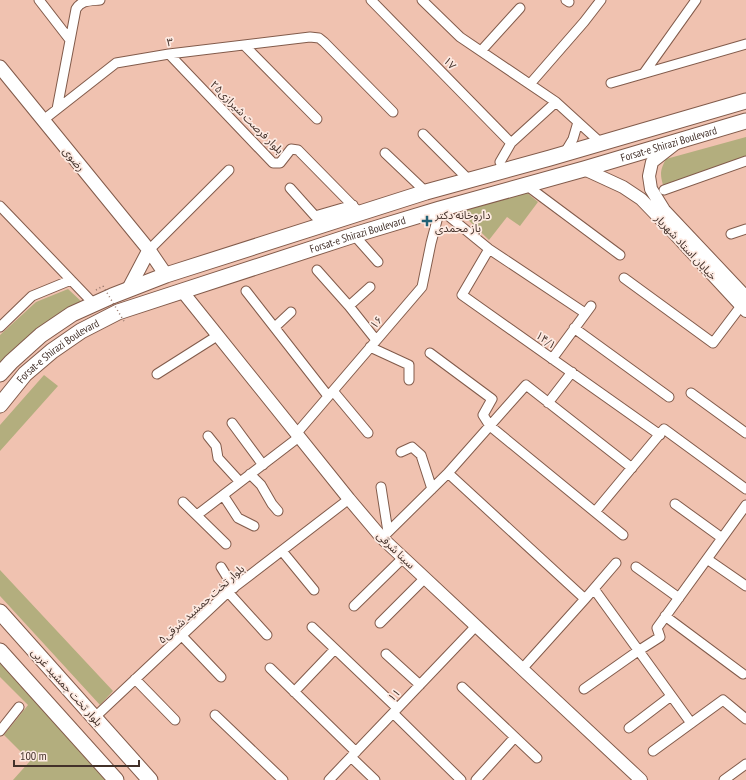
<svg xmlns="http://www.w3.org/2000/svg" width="746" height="780" viewBox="0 0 746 780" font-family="'PT Sans Narrow','Noto Sans Arabic',sans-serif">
<rect width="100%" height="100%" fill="#f0c2b0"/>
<!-- green -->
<path fill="#b3ae7e" d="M 746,137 L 746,157 L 663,185 C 660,174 660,170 666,159 Z
M 526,192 L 538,202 L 520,226 L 507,217 L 489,240 L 460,212 Z
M 68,289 L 82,302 L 0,365 L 0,335 L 36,302 Z
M 44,375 L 58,386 L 0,451 L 0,425 Z
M 0,570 L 113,691 L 100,705 L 0,596 Z
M 0,658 L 106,780 L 13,780 L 30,761 L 4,735 L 28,705 L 0,677 Z"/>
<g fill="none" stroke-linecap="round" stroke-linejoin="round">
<!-- minor casing -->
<g stroke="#825b4b" stroke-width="11">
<path id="minor" d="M 39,0 L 70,40
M 371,0 L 511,143
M 422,0 L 460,37 L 556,102 L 601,143
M 566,0 L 569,2
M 244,45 L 317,119
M 481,51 L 520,8
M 169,54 L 273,163 L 280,163 L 291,149 L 298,150 L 360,213
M 644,73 L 696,0
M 611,83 L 746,44
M 530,84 L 584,22 L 601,0
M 57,109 L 76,9 C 81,0 91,1 100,0
M 42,121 L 116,63 L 169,54 L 310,37 L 319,38 L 324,42 L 393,112
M 423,134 L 469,180
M 385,153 L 426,192
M 564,154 L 573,139 L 578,122
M 500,162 L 511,143 L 556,102
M 526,185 L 620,255
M 290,188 L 315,216 L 353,205
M 664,190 L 746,161
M 0,206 L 94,304
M 731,234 L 746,229
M 354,235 L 378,262
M 489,249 L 462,295 L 660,435
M 149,250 L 229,170
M 317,270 L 349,306 L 376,340
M 624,278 L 713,343 L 741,306
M 246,291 L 328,396
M 349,306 L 370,287
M 0,327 L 32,296 L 71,280
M 275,327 L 291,312
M 574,328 L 669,397
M 370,347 L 409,365 L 409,380
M 430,353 L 492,399 L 483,415 L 490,426 L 623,535
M 552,359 L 591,306
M 157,374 L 217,336
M 333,391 L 368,433
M 691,393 L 746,433
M 548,403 L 572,372
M 232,423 L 263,465
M 296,434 L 422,287 L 431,243 L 440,209 L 489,249 L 585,313
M 208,436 L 216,446 L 218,458 L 240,482
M 401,452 L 412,447 L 421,455 L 432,489
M 448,473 L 585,599
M 250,474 L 261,485 L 272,504 L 278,511
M 381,487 L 388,532
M 223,495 L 238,518 L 254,526
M 183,502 L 226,544
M 675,504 L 722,538
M 595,512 L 664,429 L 746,489
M 197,515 L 299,437
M 382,538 L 448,473 L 526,385 L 632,468
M 282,551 L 314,590
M 707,559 L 746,586
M 221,567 L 234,588
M 636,567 L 679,598
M 594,589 L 691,723
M 228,592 L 267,635
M 354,606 L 403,558
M 665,616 L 743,674
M 380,623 L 425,578
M 312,627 L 397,708
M 182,636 L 221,677
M 386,654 L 420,685
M 270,668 L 356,752
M 522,669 L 585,599 L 616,563
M 135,679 L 175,720
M 462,687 L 537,758
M 584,689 L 638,651 L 660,637 L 657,628 L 746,505
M 294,692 L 335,649
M 393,713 L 461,780
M 215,715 L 283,780
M 94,718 L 228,592 L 349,499
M 629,728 L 671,696
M 0,731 L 19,707
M 653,751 L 723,700 L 746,719
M 351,757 L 375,780
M 329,780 L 476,626
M 476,780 L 515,737
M 724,780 L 746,764"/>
</g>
<!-- tertiary casing -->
<g stroke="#825b4b" stroke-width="14">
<path id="tertiary" d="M 675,144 L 652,162 L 649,176 L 651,189 L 664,210 L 746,297
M 584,169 L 623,187 L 641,199 L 671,230 L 746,311
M 182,291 L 349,499 L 382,538 L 641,780"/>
</g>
<!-- secondary casing -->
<g stroke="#825b4b" stroke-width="15">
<path id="secondary" d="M 0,67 L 149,250
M 128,290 L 149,250 L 166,275"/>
</g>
<!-- primary casing -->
<g stroke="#825b4b" stroke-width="17">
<g id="primary">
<path d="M 0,374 L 11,362 L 41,335 L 72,314 L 112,296 L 166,275 L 426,192 L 550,158 L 746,101"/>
<path id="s1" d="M 0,405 L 25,374 L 52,351 L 81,331 L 118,312 L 354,235 L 440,209 L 584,169 L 746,121"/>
<path d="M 0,612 L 150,780"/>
<path d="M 0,651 L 116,780"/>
</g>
</g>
<!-- path -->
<path stroke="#96776b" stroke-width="1.5" stroke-dasharray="1 3" stroke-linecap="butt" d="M 96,290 L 103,286"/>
<!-- minor -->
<use href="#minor" stroke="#fff" stroke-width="9"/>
<!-- tertiary -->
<use href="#tertiary" stroke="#fff" stroke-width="12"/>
<!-- secondary -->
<use href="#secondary" stroke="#fff" stroke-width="13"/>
<!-- primary -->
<use href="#primary" stroke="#fff" stroke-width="15"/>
<!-- path-bridge -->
<path stroke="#96776b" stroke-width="1.5" stroke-dasharray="1 3" stroke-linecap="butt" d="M 103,286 L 125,323"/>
</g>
<!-- markers -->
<path fill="#216276" stroke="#fdeae2" stroke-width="1.5" d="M425 215h4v4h4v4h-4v4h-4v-4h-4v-4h4z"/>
<g text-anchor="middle" stroke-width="3.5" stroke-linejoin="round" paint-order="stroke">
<!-- street labels -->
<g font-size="11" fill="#43312a" stroke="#fdeae2">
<text transform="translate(170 42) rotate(-7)" y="4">۳</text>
<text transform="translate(450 63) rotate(46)" y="4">۱۷</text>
<text transform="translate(247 117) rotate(45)" y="4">بلوار فرصت شیرازی۲۵</text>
<text dy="4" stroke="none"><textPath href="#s1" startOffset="728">Forsat-e Shirazi Boulevard</textPath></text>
<text transform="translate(74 159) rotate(51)" y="4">رضوی</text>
<text dy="4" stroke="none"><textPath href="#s1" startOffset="404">Forsat-e Shirazi Boulevard</textPath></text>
<text transform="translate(686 247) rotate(47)" y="4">خیابان استاد شهریار</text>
<text transform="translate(376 322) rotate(-49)" y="4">۱۶</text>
<text transform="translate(546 340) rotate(35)" y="4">۱۴/۱</text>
<text dy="4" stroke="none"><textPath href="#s1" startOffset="80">Forsat-e Shirazi Boulevard</textPath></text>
<text transform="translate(396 550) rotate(44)" y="4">سینا شرقی</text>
<text transform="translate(201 604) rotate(-42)" y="4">بلوار تخت جمشید شرقی۵</text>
<text transform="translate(67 687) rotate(48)" y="4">بلوار تخت جمشید غربی</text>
<text transform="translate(394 695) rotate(-46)" y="4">۱۱</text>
</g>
<!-- poi labels -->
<g font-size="11" fill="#43312a" stroke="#fdeae2" text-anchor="start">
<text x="435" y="219">داروخانه دکتر<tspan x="435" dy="13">باز محمدی</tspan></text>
</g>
</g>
<!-- scale -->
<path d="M14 760v6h125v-6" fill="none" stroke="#43312a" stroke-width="2"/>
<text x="20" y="760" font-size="12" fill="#43312a" stroke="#fdeae2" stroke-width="3" paint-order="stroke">100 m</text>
</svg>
